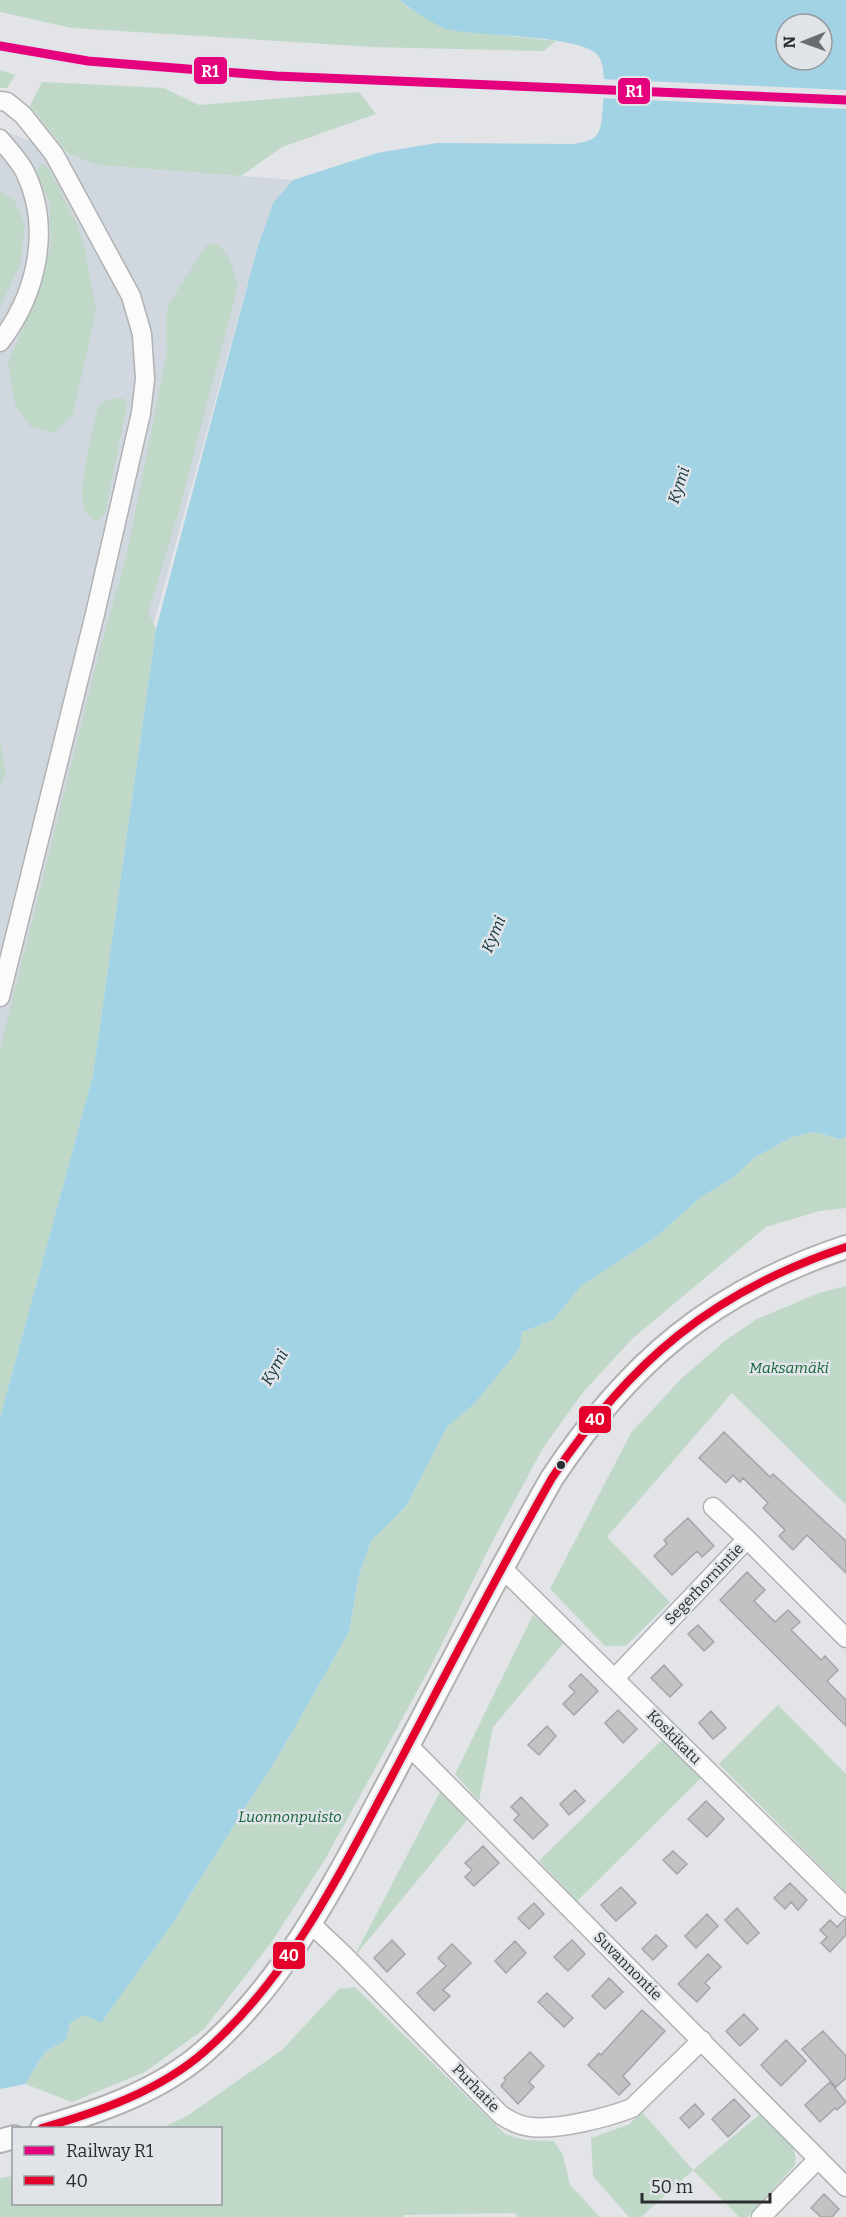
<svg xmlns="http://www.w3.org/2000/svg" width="846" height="2217" viewBox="0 0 846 2217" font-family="Bitter,serif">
<rect width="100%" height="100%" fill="#e2e4e7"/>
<!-- built -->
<path fill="#d1d7de" d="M 0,130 L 98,165 L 293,180 L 273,203 L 257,249 L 153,626 L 0,1418 Z"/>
<!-- green -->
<path fill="#bfd8c8" d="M 0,0 L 400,0 L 406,6 L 447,29 L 556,41 L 544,51 L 373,47 L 72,28 L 0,12 Z
M 0,70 L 15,75 L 7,88 L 0,88 Z
M 42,82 L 164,88 L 199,105 L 359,92 L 376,114 L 282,147 L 241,176 L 98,165 L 68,154 L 30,106 Z
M 41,164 L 49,169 L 76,222 L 85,249 L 96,311 L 73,414 L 54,433 L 31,427 L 15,404 L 8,362 L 38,293 L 51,247 L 49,201 L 36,174 Z
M 0,192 L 14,200 L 25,224 L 20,265 L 0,307 Z
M 214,243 C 230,251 233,270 238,285 L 178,514 L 148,613 L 156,629 L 93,1075 L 0,1418 L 0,1049 L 98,656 L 127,554 L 167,352 L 166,319 L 168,305 L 206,246 Z
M 123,398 L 127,405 L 105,514 L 95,522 C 93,519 87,515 85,511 C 76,493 93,428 98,407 L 109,399 Z
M 0,740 L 6,773 L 0,786 Z
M 815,1132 L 838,1139 L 846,1137 L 846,1208 L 819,1211 L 766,1227 L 633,1338 L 584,1391 L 543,1448 L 489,1548 L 433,1662 L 377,1765 L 324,1861 L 271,1943 L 204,2029 L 145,2072 L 72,2102 L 25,2084 L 45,2052 L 66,2040 L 70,2023 L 84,2015 L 101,2022 L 170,1927 L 283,1748 L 349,1632 L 359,1575 L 371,1541 L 406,1506 L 447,1427 L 474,1404 L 522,1332 L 553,1320 L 582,1285 L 655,1238 L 701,1197 L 734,1177 L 754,1158 L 792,1137 Z
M 846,1286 L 846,1505 L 732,1393 L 607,1537 L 670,1602 L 626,1646 L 605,1646 L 550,1589 L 631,1433 L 682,1378 L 726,1340 L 757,1319 L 819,1293 Z
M 533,1615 L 565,1641 L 493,1727 L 479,1801 L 455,1774 Z
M 778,1705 L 846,1774 L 846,1892 L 719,1764 Z
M 662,1740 L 701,1778 L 577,1901 L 539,1861 Z
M 440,1792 L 468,1819 L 354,1957 Z
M 355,1987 L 505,2134 L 525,2140 L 554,2141 L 563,2155 L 570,2185 L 600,2217 L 518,2217 L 515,2213 L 404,2215 L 403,2217 L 0,2217 L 0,2178 L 13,2176 L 14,2204 L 220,2204 L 220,2128 L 162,2128 L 187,2116 L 282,2050 L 339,1989 Z
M 641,2111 L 693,2170 L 760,2114 C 772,2127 803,2147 794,2166 L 748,2217 L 739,2217 L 693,2170 L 641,2217 L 629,2217 L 593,2176 L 591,2138 L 630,2124 Z"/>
<!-- water -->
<path fill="#a2d3e4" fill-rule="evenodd" d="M 400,0 L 846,0 L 846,1137 L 839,1139 L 815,1132 L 792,1137 L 754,1158 L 734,1177 L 701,1197 L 655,1238 L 582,1285 L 553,1320 L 522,1332 L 520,1348 L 474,1404 L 447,1427 L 406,1506 L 371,1541 L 359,1575 L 349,1632 L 283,1748 L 170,1927 L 101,2023 L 84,2015 L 70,2023 L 66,2040 L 45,2052 L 25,2084 L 0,2089 L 0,1418 L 93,1075 L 156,629 L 257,249 L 273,203 L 293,180 L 377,153 L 437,143 L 574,144 C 594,140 600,139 602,116 C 603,102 607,69 599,57 C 585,34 476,37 447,29 C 435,25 410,9 400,0 ZM 786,24 L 822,24 L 822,60 L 786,60 Z"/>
<!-- pier -->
<path fill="#e2e4e7" d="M 600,79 L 846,90 L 846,109 L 599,98 Z"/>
<!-- building -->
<path fill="#c1c2c4" stroke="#a4a5a7" stroke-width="1.5" d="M 724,1432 L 770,1477 L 773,1474 L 846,1541 L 846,1573 L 807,1535 L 793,1550 L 779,1536 L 785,1530 L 763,1508 L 768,1503 L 743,1478 L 740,1482 L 733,1475 L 726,1483 L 699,1458 Z
M 688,1518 L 714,1546 L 702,1557 L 697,1551 L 672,1575 L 654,1556 L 667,1544 L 664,1540 Z
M 747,1572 L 765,1590 L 754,1601 L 775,1622 L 788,1610 L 800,1622 L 791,1630 L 821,1660 L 825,1656 L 838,1670 L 827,1681 L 846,1700 L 846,1726 L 720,1600 Z
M 698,1625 L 714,1642 L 704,1651 L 688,1634 Z
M 664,1665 L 682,1685 L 670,1697 L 651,1678 Z
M 581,1674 L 598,1691 L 574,1715 L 563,1704 L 575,1692 L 569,1686 Z
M 618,1710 L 637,1729 L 623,1743 L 605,1723 Z
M 711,1711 L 726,1728 L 713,1739 L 699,1723 Z
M 547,1726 L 556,1736 L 539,1755 L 528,1745 Z
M 575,1790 L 585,1801 L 569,1815 L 560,1804 Z
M 521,1797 L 548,1825 L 533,1839 L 514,1820 L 519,1815 L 511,1807 Z
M 706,1801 L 724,1819 L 707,1837 L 688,1819 Z
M 483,1846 L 499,1863 L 474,1886 L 465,1877 L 472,1870 L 465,1863 Z
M 673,1851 L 687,1864 L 677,1874 L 663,1860 Z
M 790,1883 L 807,1900 L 798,1910 L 791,1902 L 785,1909 L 774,1898 Z
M 621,1887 L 636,1903 L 616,1921 L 601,1905 Z
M 534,1903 L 544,1914 L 529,1929 L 518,1918 Z
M 737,1908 L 759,1933 L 747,1944 L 725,1920 Z
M 707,1914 L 718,1926 L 696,1948 L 685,1936 Z
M 846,1918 L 846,1935 L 830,1952 L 821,1943 L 827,1937 L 820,1930 L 830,1920 L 837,1927 Z
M 656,1935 L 667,1946 L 653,1960 L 642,1949 Z
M 392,1940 L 405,1954 L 387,1972 L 374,1958 Z
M 572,1940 L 585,1954 L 568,1971 L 554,1957 Z
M 515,1941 L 526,1953 L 506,1973 L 495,1961 Z
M 452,1944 L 471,1963 L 443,1990 L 450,1996 L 434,2011 L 417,1993 L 446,1966 L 438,1958 Z
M 708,1954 L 721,1967 L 705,1983 L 710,1988 L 697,2002 L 678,1984 Z
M 609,1978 L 623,1992 L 605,2009 L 592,1996 Z
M 547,1993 L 573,2018 L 564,2027 L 538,2002 Z
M 642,2010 L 665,2031 L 623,2076 L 630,2084 L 619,2095 L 588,2065 L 599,2053 L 601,2055 Z
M 744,2014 L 758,2029 L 740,2046 L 726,2031 Z
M 823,2031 L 846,2056 L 846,2078 L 836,2087 L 802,2049 Z
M 786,2040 L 806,2061 L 781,2086 L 761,2065 Z
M 530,2052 L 544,2066 L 529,2082 L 534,2087 L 518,2104 L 501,2086 L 506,2080 L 504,2078 Z
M 830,2082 L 846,2102 L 837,2110 L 835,2108 L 820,2122 L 805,2105 Z
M 734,2099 L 750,2116 L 728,2137 L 712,2119 Z
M 695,2104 L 704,2114 L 689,2128 L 680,2118 Z
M 824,2194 L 839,2209 L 832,2217 L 821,2217 L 811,2208 Z"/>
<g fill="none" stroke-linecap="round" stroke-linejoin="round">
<!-- minor casing -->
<g stroke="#b0b2b4" stroke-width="21">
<path id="minor" d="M 0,101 L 7,102 L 23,115 L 54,154 L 131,296 L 142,334 L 145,379 L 141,413 L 95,614 L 0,997
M 0,139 C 8,149 19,160 25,172 C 52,228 37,294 0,342
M 713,1507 L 747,1539
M 502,1568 L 846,1907
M 615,1678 L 747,1539 L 846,1638
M 408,1745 L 846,2187
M 310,1923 L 344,1955 L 501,2115 C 511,2121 519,2126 531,2127 C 559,2130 606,2118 632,2108 L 702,2040
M 761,2217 L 818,2159"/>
</g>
<!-- tertiary casing -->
<g stroke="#b0b2b4" stroke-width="26">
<path id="tertiary" d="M 42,2128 C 98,2112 160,2091 205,2051 C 289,1978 339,1875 391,1778 C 444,1678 496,1576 552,1478 C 629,1362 713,1291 846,1247
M 0,2141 L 14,2137"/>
</g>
<!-- minor -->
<use href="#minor" stroke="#fbfbfb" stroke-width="18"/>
<!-- tertiary -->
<use href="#tertiary" stroke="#fbfbfb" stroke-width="22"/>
<!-- bus-1 casing -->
<g stroke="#e0e4e9" stroke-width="12">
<path id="bus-1" d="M 42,2128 C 98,2112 160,2091 205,2051 C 289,1978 339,1875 391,1778 C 444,1678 496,1576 552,1478 C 629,1362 713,1291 846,1247"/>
</g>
<!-- bus-1 -->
<use href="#bus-1" stroke="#e4002b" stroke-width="8"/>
<!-- rail-1 casing -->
<g stroke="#e0e4e9" stroke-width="14">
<path id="rail-1" d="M 0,46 L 88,61 L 276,76 L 846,100"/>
</g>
<!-- rail-1 -->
<use href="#rail-1" stroke="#e5007d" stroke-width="9"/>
</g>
<!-- markers -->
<circle fill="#2a2c2e" stroke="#e0e4e9" stroke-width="2" cx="561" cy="1465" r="5"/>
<g text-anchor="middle" stroke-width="5" stroke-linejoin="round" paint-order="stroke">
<!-- park labels -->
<g font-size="15" font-style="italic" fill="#136536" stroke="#e0e4e9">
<text x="789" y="1373">Maksamäki</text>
<text x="290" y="1822">Luonnonpuisto</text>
</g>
<!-- street labels -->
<g font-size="15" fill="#2a2c2e" stroke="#e0e4e9">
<text transform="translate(704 1584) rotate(-46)" y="5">Segerhornintie</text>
<text transform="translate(674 1737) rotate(45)" y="5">Koskikatu</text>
<text transform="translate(628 1966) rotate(45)" y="5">Suvannontie</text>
<text transform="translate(476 2088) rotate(46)" y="5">Purhatie</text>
</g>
<!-- water labels -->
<g font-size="16" font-style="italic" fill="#10323b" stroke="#e0e4e9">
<text transform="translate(678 485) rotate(-72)" y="6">Kymi</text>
<text transform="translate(493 934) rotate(-67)" y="6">Kymi</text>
<text transform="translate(274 1367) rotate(-61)" y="6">Kymi</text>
</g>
</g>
<g stroke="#e0e4e9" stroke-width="2">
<rect x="193" y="56" width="35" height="29" rx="6" fill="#e5007d"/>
<rect x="617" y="77" width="34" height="28" rx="6" fill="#e5007d"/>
<rect x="578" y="1405" width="34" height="29" rx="6" fill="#e4002b"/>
<rect x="272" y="1941" width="34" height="29" rx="6" fill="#e4002b"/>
</g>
<g font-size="16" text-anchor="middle" font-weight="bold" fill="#fff">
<text x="210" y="77">R1</text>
<text x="634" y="97">R1</text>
<text x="595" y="1425">40</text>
<text x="289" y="1961">40</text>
</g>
<!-- legend -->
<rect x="12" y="2127" width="210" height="78" fill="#e0e4e9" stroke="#979a9e" stroke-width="1.5"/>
<rect x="24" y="2146" width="30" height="9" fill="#e5007d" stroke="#979a9e" stroke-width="1.5"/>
<text x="66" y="2157" font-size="18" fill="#2a2c2e">Railway R1</text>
<rect x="24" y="2176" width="30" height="9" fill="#e4002b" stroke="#979a9e" stroke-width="1.5"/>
<text x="66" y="2187" font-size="18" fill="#2a2c2e">40</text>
<!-- north arrow -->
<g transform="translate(804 42) rotate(269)"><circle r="28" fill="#e0e4e9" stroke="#979a9e" stroke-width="1.5"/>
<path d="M0-4.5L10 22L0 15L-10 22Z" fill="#6a6c6f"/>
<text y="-9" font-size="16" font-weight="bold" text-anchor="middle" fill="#2a2c2e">N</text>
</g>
<!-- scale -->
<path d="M642 2193v9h128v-9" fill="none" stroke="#2a2c2e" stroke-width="3"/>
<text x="651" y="2193" font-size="18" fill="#2a2c2e" stroke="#e0e4e9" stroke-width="4.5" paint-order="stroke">50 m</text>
</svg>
